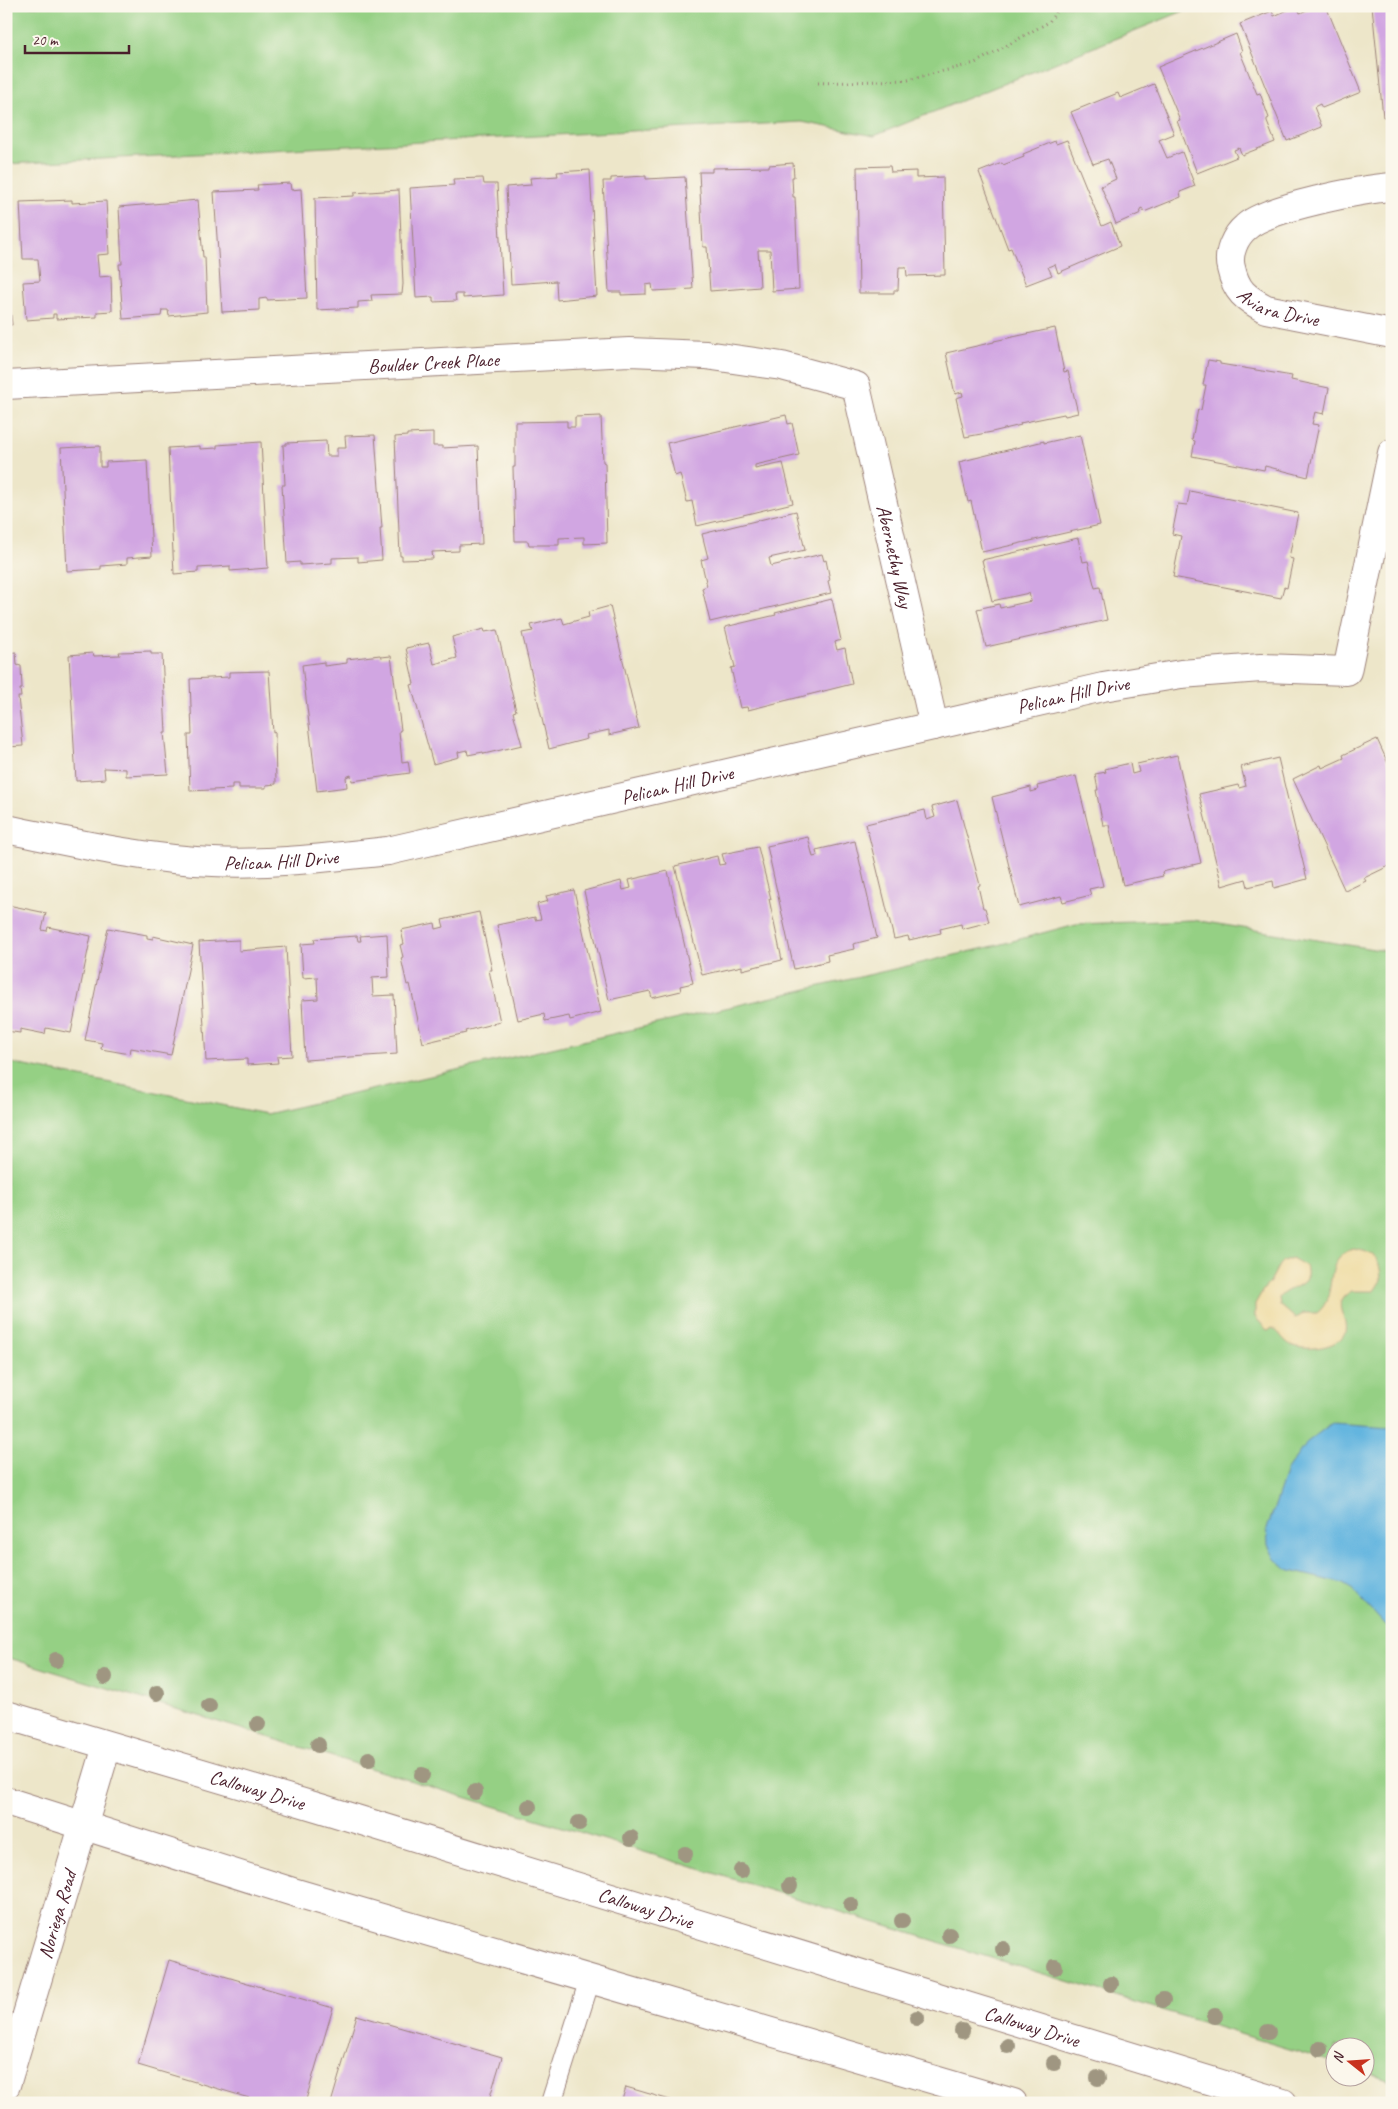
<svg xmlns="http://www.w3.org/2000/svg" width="1398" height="2109" viewBox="0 0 1398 2109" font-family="Caveat,sans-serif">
<rect width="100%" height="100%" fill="#fbf7ec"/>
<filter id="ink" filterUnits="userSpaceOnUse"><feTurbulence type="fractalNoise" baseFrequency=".02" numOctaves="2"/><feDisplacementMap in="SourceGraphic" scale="10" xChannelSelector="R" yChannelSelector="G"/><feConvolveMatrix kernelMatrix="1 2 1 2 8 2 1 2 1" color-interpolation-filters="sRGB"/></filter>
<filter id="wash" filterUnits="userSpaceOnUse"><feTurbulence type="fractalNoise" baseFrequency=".0096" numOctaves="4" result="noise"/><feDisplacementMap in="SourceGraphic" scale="20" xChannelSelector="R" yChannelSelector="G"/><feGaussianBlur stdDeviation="1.12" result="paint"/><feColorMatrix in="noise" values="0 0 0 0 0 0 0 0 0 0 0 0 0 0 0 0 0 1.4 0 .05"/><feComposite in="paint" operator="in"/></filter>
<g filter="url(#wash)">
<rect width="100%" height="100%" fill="#ede6c9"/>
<!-- green -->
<path fill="#95d084" stroke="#707858" d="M 6,6 L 1196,6 L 874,136 L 802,122 L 6,164 Z
M 1193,920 L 1392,952 L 1392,2080 L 1366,2072 L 1366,2046 L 1336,2046 L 1335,2063 L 6,1657 L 6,1062 L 266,1114 L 994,946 L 1076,924 Z"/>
<!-- sand -->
<path fill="#eeda9e" stroke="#9c7c64" d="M 1354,1249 C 1376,1253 1380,1258 1381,1280 L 1374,1291 L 1352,1291 C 1328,1303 1349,1317 1345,1332 C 1340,1348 1307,1351 1293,1346 C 1284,1342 1281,1334 1273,1328 L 1267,1330 L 1255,1317 L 1255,1304 L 1263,1290 L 1270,1282 L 1279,1265 L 1283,1261 L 1292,1258 L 1306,1266 C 1313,1289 1287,1285 1279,1298 L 1280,1305 L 1295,1318 L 1304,1313 L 1317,1313 C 1340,1296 1320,1257 1354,1249 Z"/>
<!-- water -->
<path fill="#64b5df" stroke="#576a85" d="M 1332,1423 L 1392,1427 L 1392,1628 L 1385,1625 L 1353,1590 L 1343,1584 L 1287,1570 L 1275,1559 L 1268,1545 L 1267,1529 L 1287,1470 L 1306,1443 Z"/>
<g id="blocks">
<!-- building -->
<path fill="#d1a6e2" d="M 1297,6 L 1300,13 L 1317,6 L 1326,6 L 1361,92 L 1322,108 L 1320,104 L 1314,107 L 1322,127 L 1287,141 L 1240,24 L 1272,11 L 1274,16 Z
M 1372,6 L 1392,6 L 1392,116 L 1383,117 Z
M 1236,34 L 1242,51 L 1240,52 L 1257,94 L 1260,93 L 1269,118 L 1267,119 L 1267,122 L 1275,142 L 1242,155 L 1239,148 L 1234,150 L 1237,157 L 1197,173 L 1177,121 L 1180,120 L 1158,67 Z
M 1154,84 L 1174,134 L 1159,140 L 1167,158 L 1182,152 L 1195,186 L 1180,192 L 1181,197 L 1144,212 L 1142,208 L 1140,209 L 1141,213 L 1116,224 L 1101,186 L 1116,179 L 1108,159 L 1093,164 L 1071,112 L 1118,93 L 1120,98 Z
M 1067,140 L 1102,226 L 1111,222 L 1120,246 L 1058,273 L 1055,264 L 1048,267 L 1052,275 L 1026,285 L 1011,248 L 1008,249 L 979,172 L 1002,163 L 1003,165 L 1024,157 L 1023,154 L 1055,141 L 1056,144 Z
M 793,163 L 794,177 L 792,177 L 793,197 L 795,197 L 799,289 L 772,291 L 770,250 L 758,250 L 760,287 L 710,291 L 707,247 L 703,247 L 699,172 L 712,172 L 712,168 L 769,167 L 769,165 Z
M 890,166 L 891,172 L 916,171 L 916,178 L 943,177 L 945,275 L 907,276 L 906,267 L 899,267 L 898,290 L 894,290 L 894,293 L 859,293 L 857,167 Z
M 590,170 L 597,296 L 557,300 L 556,281 L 511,284 L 506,187 L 531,185 L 530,178 L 558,176 L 557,172 Z
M 646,176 L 646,179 L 685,177 L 693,289 L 653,291 L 652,284 L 646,285 L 646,294 L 621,295 L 621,292 L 609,292 L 603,181 L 611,181 L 611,178 Z
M 483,178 L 484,184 L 497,184 L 503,295 L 463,298 L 463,294 L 455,294 L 456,301 L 433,302 L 433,297 L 416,298 L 410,188 L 454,185 L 453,179 Z
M 290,183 L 291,190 L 301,189 L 307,298 L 267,300 L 267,298 L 259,299 L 259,310 L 222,312 L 214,192 L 258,190 L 257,185 Z
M 399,190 L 403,284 L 402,294 L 371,295 L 372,301 L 358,302 L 358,308 L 317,310 L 315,198 L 354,196 L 354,193 Z
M 72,200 L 72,203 L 106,201 L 109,254 L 97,255 L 99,277 L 111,276 L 112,311 L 97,312 L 97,317 L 56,319 L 56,314 L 53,314 L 53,318 L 26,320 L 23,282 L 40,281 L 38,259 L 23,259 L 20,202 Z
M 198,200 L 203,257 L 205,257 L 207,312 L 169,316 L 168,310 L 162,310 L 161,316 L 123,319 L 119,264 L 122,264 L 119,207 Z
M 6,269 L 12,325 L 6,325 Z
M 1055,328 L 1064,372 L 1068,371 L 1078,413 L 1065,416 L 1064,414 L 1020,423 L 1021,425 L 992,432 L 965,437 L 956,398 L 963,396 L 962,392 L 955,394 L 946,353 L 994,342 L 994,341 Z
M 1208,360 L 1220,362 L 1220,364 L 1292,376 L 1291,380 L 1329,388 L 1324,414 L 1315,412 L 1312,424 L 1319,425 L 1308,477 L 1265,466 L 1264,470 L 1192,456 L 1195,441 L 1192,440 L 1198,409 L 1201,410 L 1206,385 L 1203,385 Z
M 786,415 L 788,424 L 792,423 L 799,455 L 755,465 L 755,469 L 783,463 L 793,503 L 697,526 L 692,501 L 687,502 L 680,474 L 675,476 L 667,443 Z
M 601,416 L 603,462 L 605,463 L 607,543 L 584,544 L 584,537 L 559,538 L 559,545 L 529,545 L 528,541 L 515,541 L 513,467 L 515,467 L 515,422 L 567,421 L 567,427 L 575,427 L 575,417 Z
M 433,433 L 433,446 L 442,446 L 442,448 L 478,446 L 482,544 L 459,545 L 459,551 L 432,552 L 433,559 L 402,560 L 402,556 L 400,556 L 395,437 L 407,436 L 407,434 Z
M 375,435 L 382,528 L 380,528 L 382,560 L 358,562 L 358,557 L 332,558 L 332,563 L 300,565 L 300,562 L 287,563 L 282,485 L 285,485 L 283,445 L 286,445 L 286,443 L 326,441 L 327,456 L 337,456 L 337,448 L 346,448 L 345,436 Z
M 1080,435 L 1100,525 L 982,552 L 971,501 L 968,502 L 959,462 L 1044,441 L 1044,443 Z
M 261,442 L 268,568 L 230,571 L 230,566 L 198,568 L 198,572 L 174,574 L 168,448 L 200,446 L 200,449 L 217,448 L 217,445 Z
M 100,446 L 100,467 L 106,467 L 106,462 L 147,460 L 152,556 L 127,558 L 127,564 L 101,566 L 101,569 L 67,571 L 61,448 Z
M 1190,491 L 1298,513 L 1289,558 L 1293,559 L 1287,588 L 1284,587 L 1281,598 L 1173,577 L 1181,536 L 1172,534 L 1178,504 L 1187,505 Z
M 6,499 L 8,499 L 10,531 L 6,532 Z
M 796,511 L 805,550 L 769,558 L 771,566 L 822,554 L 824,561 L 826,560 L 830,580 L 828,581 L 831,593 L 710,622 L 702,588 L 707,586 L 701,560 L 708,558 L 702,534 Z
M 1078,538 L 1083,562 L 1088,561 L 1095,588 L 1100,587 L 1107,620 L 986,647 L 977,609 L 999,604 L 1000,608 L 1031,601 L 1029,593 L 992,601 L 982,560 Z
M 832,599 L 841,640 L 835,642 L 837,650 L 845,648 L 852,684 L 748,710 L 747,707 L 740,708 L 731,668 L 735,667 L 725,627 L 776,615 L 775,613 Z
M 610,606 L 639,728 L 609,735 L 609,730 L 586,735 L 587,739 L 549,749 L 522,633 L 533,631 L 531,625 L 562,618 L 564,624 L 589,617 L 588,612 Z
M 484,629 L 485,632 L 497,630 L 516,711 L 513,712 L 522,745 L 484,754 L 483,752 L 468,755 L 467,750 L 458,752 L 459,757 L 433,764 L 411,685 L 414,684 L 406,648 L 429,643 L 434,664 L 457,658 L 452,637 Z
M 151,651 L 151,654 L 162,654 L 166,733 L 164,733 L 168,774 L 126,776 L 126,769 L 104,768 L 105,779 L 76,781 L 69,655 L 93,653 L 94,656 L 120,655 L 119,652 Z
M 16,652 L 17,665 L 21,666 L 22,689 L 20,689 L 21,697 L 18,697 L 23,746 L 6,747 L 6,653 Z
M 380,655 L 381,657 L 391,656 L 401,730 L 399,731 L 402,762 L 408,761 L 410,773 L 352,781 L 351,775 L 346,777 L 347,787 L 317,791 L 302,665 L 324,662 L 324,666 L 347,663 L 347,659 Z
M 269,671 L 273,733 L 275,732 L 276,784 L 266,785 L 266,788 L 239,788 L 239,784 L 232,784 L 232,789 L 190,791 L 188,735 L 192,735 L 190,679 L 229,677 L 229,672 Z
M 1377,739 L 1392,772 L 1392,873 L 1389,866 L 1364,878 L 1366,881 L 1345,891 L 1293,779 L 1321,765 L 1322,768 L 1344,758 L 1343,755 Z
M 1177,755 L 1201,863 L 1162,872 L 1163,876 L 1123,885 L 1109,825 L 1103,825 L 1096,790 L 1098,790 L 1095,774 L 1106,772 L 1105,769 L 1130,763 L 1132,774 L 1139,772 L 1137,764 Z
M 1278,758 L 1307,879 L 1274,888 L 1273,881 L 1248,887 L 1246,879 L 1222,886 L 1199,794 L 1238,785 L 1239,788 L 1246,786 L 1241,767 Z
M 1076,776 L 1103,886 L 1089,889 L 1091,895 L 1063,902 L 1061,896 L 1019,907 L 992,797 L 1031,787 L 1031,792 L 1038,790 L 1037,786 Z
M 957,800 L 980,885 L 978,886 L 983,908 L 985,908 L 989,922 L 962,929 L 961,924 L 940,929 L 941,933 L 909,940 L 908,936 L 894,939 L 866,824 L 925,810 L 927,820 L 935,817 L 932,807 Z
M 808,837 L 813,857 L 817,856 L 816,850 L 855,841 L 877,938 L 853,944 L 854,949 L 827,955 L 828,961 L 794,969 L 767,846 Z
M 758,847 L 771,899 L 769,899 L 782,960 L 742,970 L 742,966 L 702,975 L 675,866 L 717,856 L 719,865 L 725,864 L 722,854 Z
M 668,871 L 693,983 L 680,986 L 681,991 L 652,998 L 650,991 L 609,1000 L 584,891 L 621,881 L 623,890 L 631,888 L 629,880 Z
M 574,890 L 601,1012 L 570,1020 L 569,1016 L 545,1021 L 544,1014 L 518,1020 L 497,925 L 535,917 L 535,920 L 541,919 L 537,904 L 548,901 L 546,896 Z
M 8,905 L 46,913 L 42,930 L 47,931 L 48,927 L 91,936 L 71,1033 L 46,1028 L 45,1034 L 20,1029 L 20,1033 L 6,1031 L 6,916 Z
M 479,912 L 492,970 L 489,970 L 500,1022 L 465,1031 L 466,1033 L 423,1043 L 410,984 L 407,985 L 401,958 L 403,957 L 400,945 L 404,944 L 401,930 L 435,923 L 436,929 L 444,927 L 442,920 Z
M 108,928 L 147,935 L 147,938 L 153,939 L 153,936 L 193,945 L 171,1055 L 131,1048 L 130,1054 L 101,1049 L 102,1043 L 85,1040 Z
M 387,934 L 389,977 L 372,978 L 373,996 L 394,995 L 397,1054 L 305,1060 L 302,1000 L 318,999 L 317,977 L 303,978 L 301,944 L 315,943 L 314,939 L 357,936 L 358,941 L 361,941 L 360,936 Z
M 239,940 L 239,951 L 286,947 L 292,1056 L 277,1057 L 278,1063 L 247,1065 L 247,1059 L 206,1061 L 199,942 Z
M 169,1960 L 333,2008 L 305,2103 L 266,2103 L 138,2065 Z
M 357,2015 L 502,2057 L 488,2103 L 331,2103 Z
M 626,2087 L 677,2102 L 677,2103 L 621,2103 Z"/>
</g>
</g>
<g filter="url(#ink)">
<use href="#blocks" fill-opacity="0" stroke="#9c827a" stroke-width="1"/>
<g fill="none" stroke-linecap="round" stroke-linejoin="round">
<!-- lane casing -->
<g stroke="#9c827a" stroke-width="22">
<path id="lane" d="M 551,2103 L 590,1979"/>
</g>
<!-- street casing -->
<g stroke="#9c827a" stroke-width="30">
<g id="street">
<path id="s1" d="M 1392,187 C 1363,189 1266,208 1246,227 C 1235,236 1227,254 1231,268 C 1236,291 1245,298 1266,309 L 1392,334"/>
<path id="s2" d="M 6,385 L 629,352 L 706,355 L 782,366 L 856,386 L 934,726"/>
<path id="s3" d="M 6,829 C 75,843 143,859 213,862 C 272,865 330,857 388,851 L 1103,687 L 1181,674 L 1261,668 L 1347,671 L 1392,453"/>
</g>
</g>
<!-- secondary casing -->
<g stroke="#9c827a" stroke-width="30">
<g id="secondary">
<path id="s4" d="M 6,1715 L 320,1808 L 1283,2103"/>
<path d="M 6,1801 L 293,1892 L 1013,2103"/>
<path id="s5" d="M 6,2085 L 107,1746"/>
</g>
</g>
<!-- path -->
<path stroke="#9c827a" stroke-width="3" stroke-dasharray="1 4" stroke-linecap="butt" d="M 818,83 L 908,80 L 975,63 L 1049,22 L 1060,6"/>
<!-- lane -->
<use href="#lane" stroke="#fff" stroke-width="20"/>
<!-- street -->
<use href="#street" stroke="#fff" stroke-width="28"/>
<!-- secondary -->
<use href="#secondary" stroke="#fff" stroke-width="28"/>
</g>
<!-- trees -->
<g fill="#9f9681">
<circle cx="56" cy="1660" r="8"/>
<circle cx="105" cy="1677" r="8"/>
<circle cx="157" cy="1693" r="8"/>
<circle cx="209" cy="1706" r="8"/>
<circle cx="258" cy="1724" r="8"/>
<circle cx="318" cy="1745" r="8"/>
<circle cx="369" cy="1759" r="8"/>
<circle cx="422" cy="1775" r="8"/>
<circle cx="475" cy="1792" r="8"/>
<circle cx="529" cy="1807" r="8"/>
<circle cx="579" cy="1823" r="8"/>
<circle cx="631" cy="1838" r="8"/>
<circle cx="685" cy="1854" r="8"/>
<circle cx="741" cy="1871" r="8"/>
<circle cx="790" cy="1886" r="8"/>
<circle cx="851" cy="1905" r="8"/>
<circle cx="902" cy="1921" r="8"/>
<circle cx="949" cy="1935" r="8"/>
<circle cx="1003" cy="1949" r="8"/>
<circle cx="1055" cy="1967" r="8"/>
<circle cx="1111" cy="1984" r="8"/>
<circle cx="1163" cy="2000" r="8"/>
<circle cx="1215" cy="2016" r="8"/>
<circle cx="917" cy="2018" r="8"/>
<circle cx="962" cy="2031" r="8"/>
<circle cx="1268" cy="2032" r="8"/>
<circle cx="1008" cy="2046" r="8"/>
<circle cx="1320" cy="2049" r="8"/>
<circle cx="1054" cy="2063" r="8"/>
<circle cx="1098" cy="2078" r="8"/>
</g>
</g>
<g text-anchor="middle" stroke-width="4.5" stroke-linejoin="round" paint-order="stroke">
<!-- street labels -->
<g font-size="20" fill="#4a1f2b" stroke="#fbf7ec">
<text dy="7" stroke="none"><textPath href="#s1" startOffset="266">Aviara Drive</textPath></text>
<text dy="7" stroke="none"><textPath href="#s2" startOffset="428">Boulder Creek Place</textPath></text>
<text dy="7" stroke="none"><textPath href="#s2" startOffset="1029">Abernethy Way</textPath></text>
<text dy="7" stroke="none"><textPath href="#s3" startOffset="1088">Pelican Hill Drive</textPath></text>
<text dy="7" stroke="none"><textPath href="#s3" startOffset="682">Pelican Hill Drive</textPath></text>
<text dy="7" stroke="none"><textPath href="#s3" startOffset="278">Pelican Hill Drive</textPath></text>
<text dy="7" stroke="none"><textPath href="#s4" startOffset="262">Calloway Drive</textPath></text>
<text dy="7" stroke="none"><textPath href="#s4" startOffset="668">Calloway Drive</textPath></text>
<text dy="7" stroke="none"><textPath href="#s5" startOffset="178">Noriega Road</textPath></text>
<text dy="7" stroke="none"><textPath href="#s4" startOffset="1072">Calloway Drive</textPath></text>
</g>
</g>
<!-- margin -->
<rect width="1398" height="2109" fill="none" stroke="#fbf7ec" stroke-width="25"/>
<!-- north arrow -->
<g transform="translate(1350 2062) rotate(287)"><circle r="24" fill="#fbf7ec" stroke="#b4a19f"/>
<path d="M0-4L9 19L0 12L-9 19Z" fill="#c8321e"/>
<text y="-8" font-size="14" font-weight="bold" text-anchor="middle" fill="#4a1f2b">N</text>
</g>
<!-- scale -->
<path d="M25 45v8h104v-8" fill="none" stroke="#4a1f2b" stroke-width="2.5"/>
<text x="32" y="45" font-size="15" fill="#4a1f2b" stroke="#fbf7ec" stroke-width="4" paint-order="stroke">20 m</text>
</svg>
